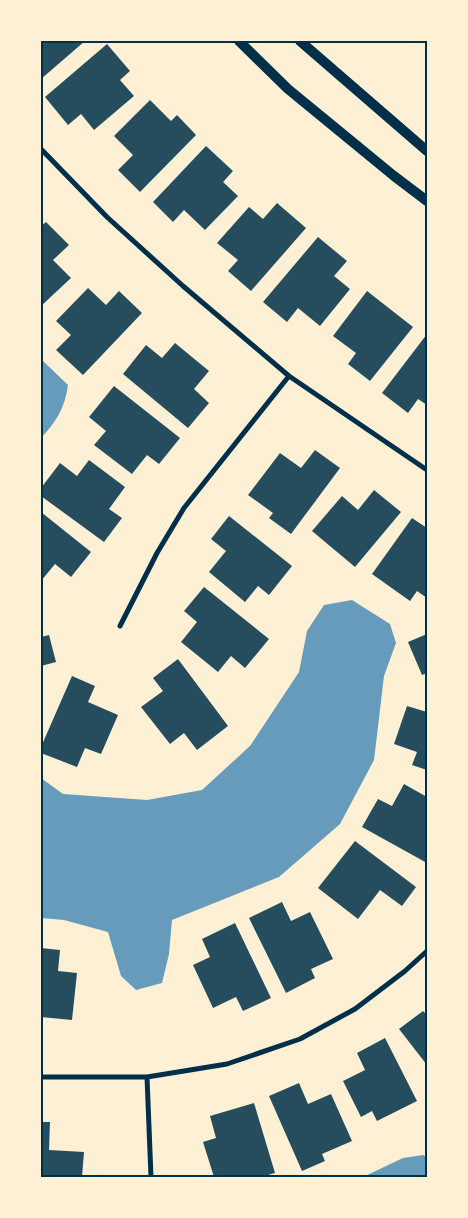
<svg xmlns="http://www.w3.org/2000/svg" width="468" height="1218" viewBox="0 0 468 1218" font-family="Signika,sans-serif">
<rect width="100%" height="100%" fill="#fdf0d5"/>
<!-- water -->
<path fill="#669bbc" d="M 41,359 L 68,385 C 65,407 57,421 41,438 Z
M 352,600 L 390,624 L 396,643 L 384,676 L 374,760 L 340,824 L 279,877 L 172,920 L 169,954 L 162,983 L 136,990 L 121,976 L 108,932 L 64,920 L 41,918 L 41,778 L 63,794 L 147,800 L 202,790 L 250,746 L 299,672 L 307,631 L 324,605 Z
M 423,1155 L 427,1157 L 427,1177 L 363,1177 L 403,1158 Z"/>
<!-- building -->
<path fill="#264d5e" d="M 41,41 L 85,41 L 41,79 Z
M 107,44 L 130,71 L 120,80 L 134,96 L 94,130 L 81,114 L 68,125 L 45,97 Z
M 150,100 L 171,121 L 177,115 L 196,135 L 140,192 L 118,170 L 133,155 L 114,136 Z
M 206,146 L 233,171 L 223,182 L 238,196 L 205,230 L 184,210 L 173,222 L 153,202 Z
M 277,203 L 306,228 L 251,291 L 228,271 L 238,260 L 217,243 L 249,207 L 263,219 Z
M 46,222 L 69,245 L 53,260 L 71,278 L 41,306 L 41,226 Z
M 318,237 L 347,261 L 334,276 L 350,289 L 320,326 L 298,308 L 287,322 L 263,302 Z
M 88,288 L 106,305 L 119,291 L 142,313 L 83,375 L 56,350 L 71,335 L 56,321 Z
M 367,291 L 413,327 L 370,381 L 348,364 L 356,353 L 333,336 Z
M 427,334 L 427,405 L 418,399 L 408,413 L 382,393 Z
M 175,343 L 209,371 L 194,389 L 209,403 L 188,428 L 123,374 L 146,345 L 162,358 Z
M 114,386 L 180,438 L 159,464 L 147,455 L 132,474 L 94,445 L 106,431 L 89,417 Z
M 315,450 L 340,468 L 291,534 L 269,518 L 273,513 L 248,495 L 280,453 L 301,468 Z
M 89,460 L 125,487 L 109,509 L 122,518 L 104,542 L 41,496 L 41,488 L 60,463 L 77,476 Z
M 374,490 L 401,512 L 355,567 L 312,531 L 342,496 L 358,510 Z
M 41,512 L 91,552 L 71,577 L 55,564 L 41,581 Z
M 229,516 L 292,566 L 269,595 L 258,586 L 245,602 L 209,572 L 226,551 L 211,539 Z
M 412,518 L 427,528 L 427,552 L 425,554 L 427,555 L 427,598 L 417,591 L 410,601 L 372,574 Z
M 204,587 L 269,639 L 245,668 L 231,656 L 218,672 L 181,642 L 197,622 L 184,611 Z
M 427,634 L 427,673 L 422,675 L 408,642 Z
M 49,635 L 56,662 L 41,666 L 41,637 Z
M 178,659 L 228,726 L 197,750 L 184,733 L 170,744 L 141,707 L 163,691 L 153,678 Z
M 72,676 L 95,686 L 88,702 L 118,715 L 101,754 L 85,748 L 77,767 L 41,753 L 41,747 Z
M 407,706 L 427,712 L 427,770 L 412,765 L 417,752 L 394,744 Z
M 404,784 L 427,797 L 427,863 L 362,827 L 378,799 L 392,806 Z
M 355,841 L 416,887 L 402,906 L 380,890 L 358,919 L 318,888 Z
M 282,902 L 291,921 L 310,912 L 333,959 L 311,969 L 315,978 L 286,993 L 249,918 Z
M 235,923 L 271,998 L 243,1011 L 236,997 L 213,1008 L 193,965 L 210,957 L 202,939 Z
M 41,948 L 60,950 L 58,971 L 77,973 L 72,1020 L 41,1017 Z
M 423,1011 L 427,1015 L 427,1065 L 399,1029 Z
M 385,1038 L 417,1101 L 377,1121 L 372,1111 L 361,1117 L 343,1081 L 365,1070 L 357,1053 Z
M 299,1083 L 308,1104 L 331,1094 L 352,1141 L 322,1154 L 325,1161 L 302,1171 L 269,1096 Z
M 254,1103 L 275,1173 L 261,1177 L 214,1177 L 203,1142 L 216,1138 L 210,1116 Z
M 41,1122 L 50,1122 L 49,1150 L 84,1152 L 82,1177 L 41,1177 Z"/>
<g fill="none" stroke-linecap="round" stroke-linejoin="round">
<!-- minor -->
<path stroke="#003049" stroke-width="5" d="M 41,149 L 107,217 L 183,286 L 289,376 L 427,470
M 120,626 L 157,553 L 184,508 L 289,376
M 41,1077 L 147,1077 L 227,1064 L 300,1039 L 355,1009 L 405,971 L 427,951
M 147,1077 L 151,1177"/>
<!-- secondary -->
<path stroke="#003049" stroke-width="10" d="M 239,41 L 288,89 L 394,176 L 427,201
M 300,41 L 427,151"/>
</g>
<!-- border -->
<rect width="468" height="1218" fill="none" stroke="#fdf0d5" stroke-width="85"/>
<rect x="42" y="42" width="384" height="1134" fill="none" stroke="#003049" stroke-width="2"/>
</svg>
